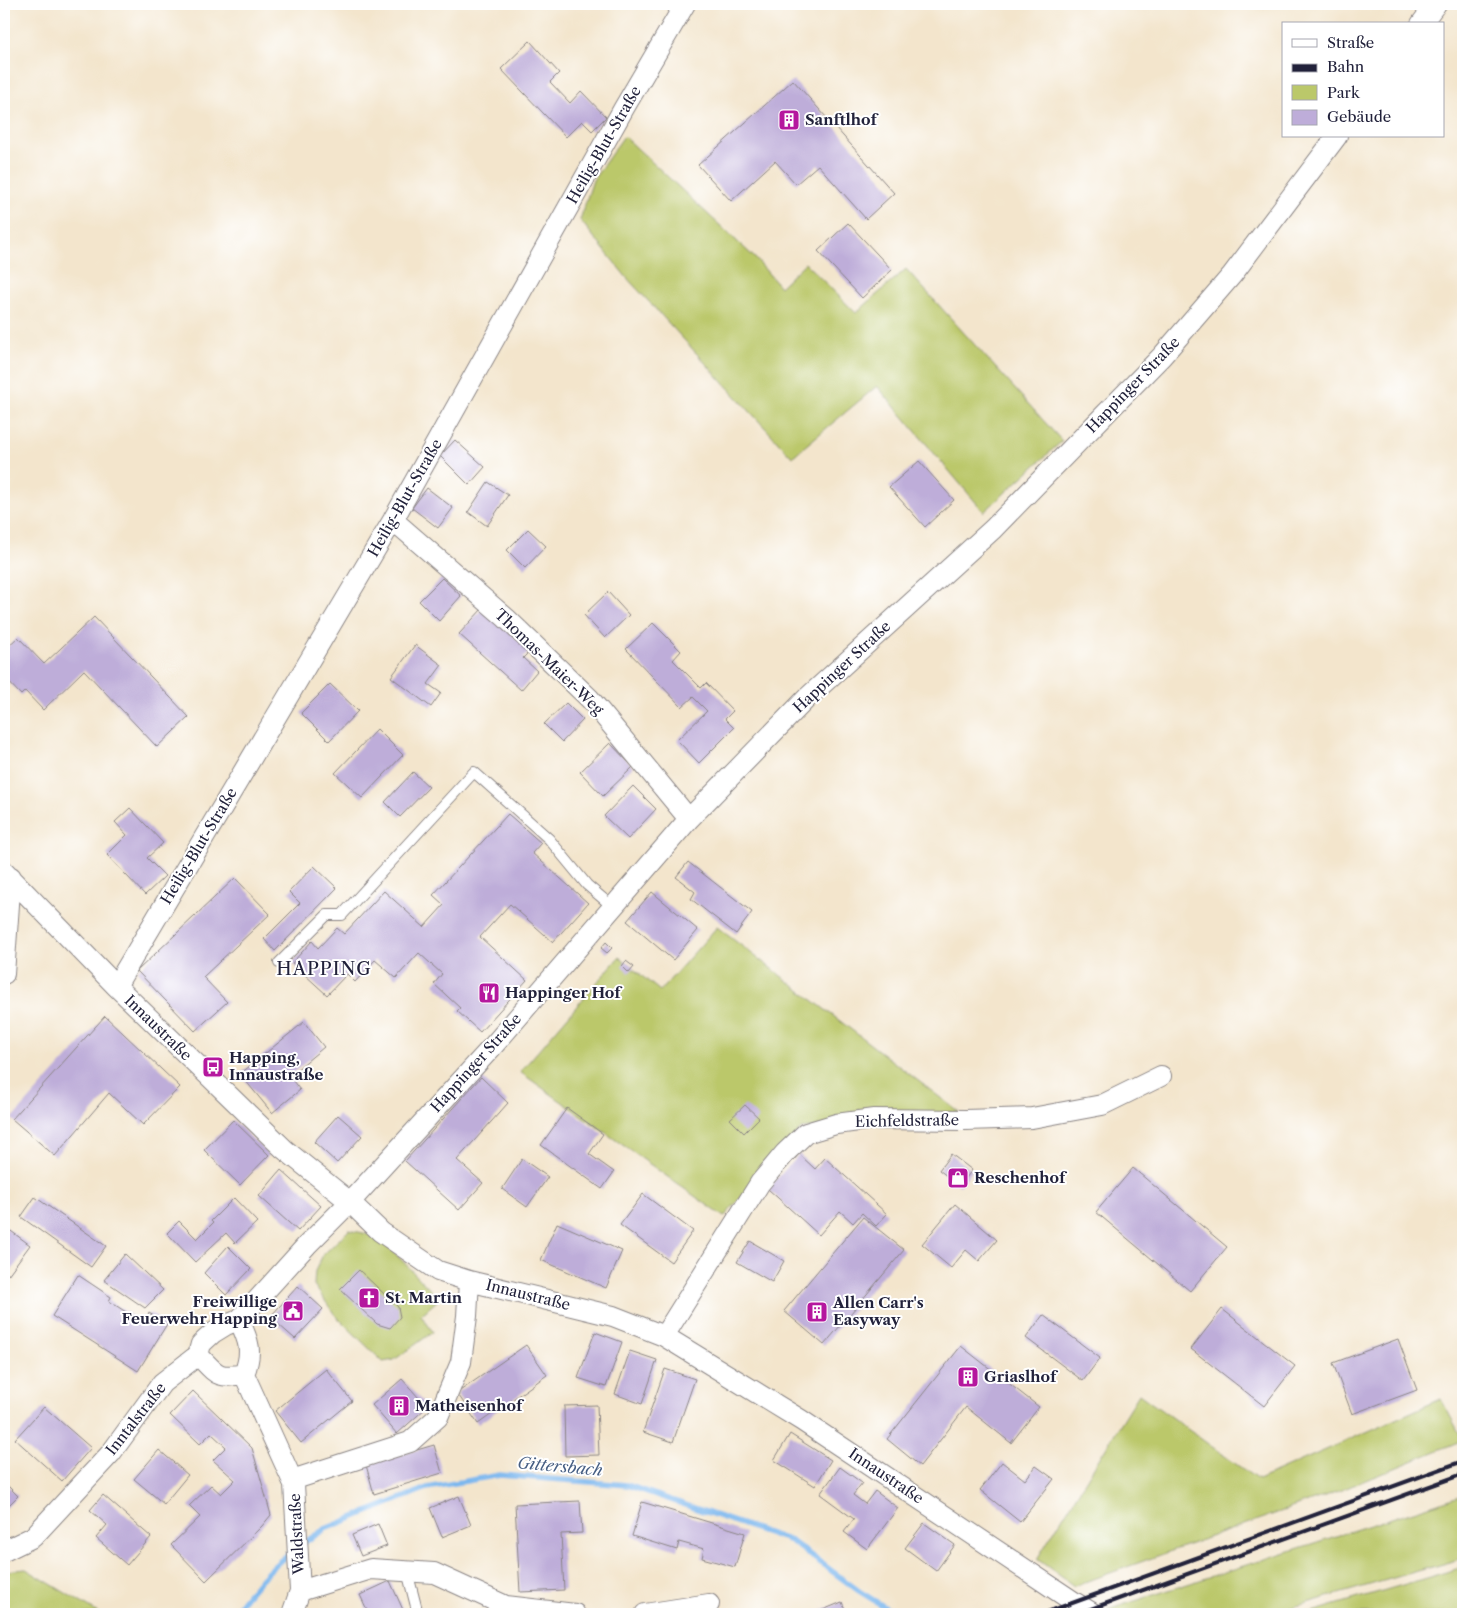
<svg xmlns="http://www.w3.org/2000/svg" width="1467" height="1618" viewBox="0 0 1467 1618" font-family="'Libre Caslon Text',serif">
<rect width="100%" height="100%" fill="#fff"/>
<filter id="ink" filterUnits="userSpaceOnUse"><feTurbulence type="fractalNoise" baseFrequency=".02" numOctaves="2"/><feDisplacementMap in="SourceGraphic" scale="10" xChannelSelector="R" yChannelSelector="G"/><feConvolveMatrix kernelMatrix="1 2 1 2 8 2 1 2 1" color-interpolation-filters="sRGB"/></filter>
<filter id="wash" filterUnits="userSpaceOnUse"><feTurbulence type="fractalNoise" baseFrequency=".0096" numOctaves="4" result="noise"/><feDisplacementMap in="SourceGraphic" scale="20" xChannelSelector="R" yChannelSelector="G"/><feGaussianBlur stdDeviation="1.12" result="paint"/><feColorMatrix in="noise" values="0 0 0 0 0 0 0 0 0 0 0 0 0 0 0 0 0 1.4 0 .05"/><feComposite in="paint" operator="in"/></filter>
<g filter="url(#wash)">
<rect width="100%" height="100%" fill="#f3e5cc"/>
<!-- green -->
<path fill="#bbc86a" stroke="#6e7552" d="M 624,136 L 755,258 L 780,287 L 805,263 L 856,313 L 906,269 L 1062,441 L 984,512 L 877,386 L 792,457 L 627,278 L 580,220 L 593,180 Z
M 717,927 L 959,1112 L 801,1129 L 724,1217 L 520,1072 L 619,957 L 660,991 Z
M 349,1230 L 368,1234 L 390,1248 L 439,1299 L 421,1315 L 433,1332 L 394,1360 L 383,1362 L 335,1315 L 314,1285 L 315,1271 L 323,1255 Z
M 1139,1394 L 1258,1480 L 1441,1399 L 1463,1440 L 1344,1489 L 1074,1586 L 1037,1559 Z
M 1463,1495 L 1463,1558 L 1269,1614 L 1113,1614 L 1107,1610 Z
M 1463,1567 L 1463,1614 L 1305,1614 Z
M 26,1569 L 100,1614 L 4,1614 L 4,1571 Z"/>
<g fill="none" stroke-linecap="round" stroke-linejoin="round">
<!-- stream -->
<path stroke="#7cb7ee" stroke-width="5.5" d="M 302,1544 L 325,1529 L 427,1488 L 500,1475 L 627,1485 L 791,1541 L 859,1591 L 896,1614
M 233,1614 C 250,1591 269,1567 293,1551"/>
</g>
<g id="blocks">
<!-- building -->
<path fill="#beadd9" d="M 530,41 L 559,73 L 550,82 L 570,103 L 581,91 L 606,117 L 592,131 L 582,121 L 566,137 L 501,69 Z
M 793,80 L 894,193 L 866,219 L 818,165 L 796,184 L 775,161 L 731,201 L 698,165 Z
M 848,223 L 892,270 L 862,298 L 818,251 Z
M 455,440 L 485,467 L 469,485 L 440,456 Z
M 919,461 L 954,500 L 925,527 L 889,487 Z
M 488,482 L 508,495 L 487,526 L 468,512 Z
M 427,488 L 453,508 L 438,528 L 412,508 Z
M 528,529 L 546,546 L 525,568 L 507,550 Z
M 442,578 L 461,596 L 439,621 L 419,601 Z
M 608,592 L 629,615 L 605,638 L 584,615 Z
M 483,608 L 530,651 L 523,658 L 537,671 L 521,690 L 459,634 Z
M 94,617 L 189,717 L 157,747 L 84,670 L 43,710 L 25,691 L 21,695 L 4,677 L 4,650 L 18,637 L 44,664 Z
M 653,623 L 681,651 L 673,660 L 701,688 L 706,683 L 733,711 L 725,719 L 734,728 L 699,763 L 677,740 L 707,711 L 693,697 L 682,707 L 626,649 Z
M 415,645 L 442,665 L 428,684 L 441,693 L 431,707 L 391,677 Z
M 330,684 L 358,711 L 329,741 L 301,713 Z
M 566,703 L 583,720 L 562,742 L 544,724 Z
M 377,729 L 403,755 L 362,798 L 335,773 Z
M 610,743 L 633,767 L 603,796 L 580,772 Z
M 413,772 L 429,787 L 400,817 L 385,802 Z
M 633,786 L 656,809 L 628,839 L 604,816 Z
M 130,808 L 163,843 L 147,858 L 165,876 L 145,895 L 107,855 L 127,835 L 115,822 Z
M 508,814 L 541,843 L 532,853 L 588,903 L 553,942 L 510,904 L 480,937 L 527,980 L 480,1032 L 457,1011 L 460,1008 L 434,984 L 442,974 L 419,953 L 396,978 L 375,960 L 355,982 L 347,974 L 327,995 L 292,963 L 312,941 L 318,948 L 337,928 L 344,934 L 384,891 L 424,927 L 444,905 L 433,895 Z
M 688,862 L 752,912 L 736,934 L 691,899 L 695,892 L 676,877 Z
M 314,866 L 337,888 L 275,951 L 264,939 L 300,903 L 289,892 Z
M 235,878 L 270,914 L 203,977 L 227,1002 L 195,1031 L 137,971 Z
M 652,892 L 698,930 L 673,960 L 627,921 Z
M 606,942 L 612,948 L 607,953 L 601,948 Z
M 626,961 L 634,967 L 629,973 L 622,966 Z
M 105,1016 L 180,1087 L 143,1125 L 109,1093 L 55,1156 L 12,1119 Z
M 304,1022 L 324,1047 L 289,1076 L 300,1090 L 272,1113 L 240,1074 Z
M 481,1077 L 508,1103 L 457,1160 L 483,1183 L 459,1210 L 405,1161 Z
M 745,1105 L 759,1118 L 744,1133 L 730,1119 Z
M 567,1108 L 603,1134 L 589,1154 L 614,1172 L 602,1189 L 541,1145 Z
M 338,1115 L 362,1136 L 337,1163 L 314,1142 Z
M 233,1120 L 269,1155 L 240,1185 L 204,1150 Z
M 799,1154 L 815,1169 L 825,1158 L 887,1214 L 876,1226 L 862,1213 L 853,1223 L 840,1211 L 819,1235 L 768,1189 Z
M 951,1154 L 972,1170 L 960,1186 L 939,1170 Z
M 522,1159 L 548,1177 L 527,1207 L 502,1189 Z
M 1133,1168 L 1227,1247 L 1190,1291 L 1096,1212 Z
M 281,1170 L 321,1206 L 298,1231 L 259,1196 Z
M 643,1194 L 693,1231 L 671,1262 L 620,1225 Z
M 35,1197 L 106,1246 L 91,1267 L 21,1217 Z
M 234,1198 L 257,1222 L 235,1243 L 226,1233 L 195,1262 L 167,1233 L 179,1221 L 197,1239 L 213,1223 L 211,1221 Z
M 955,1204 L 997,1240 L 979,1261 L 966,1250 L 951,1268 L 922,1244 Z
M 863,1217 L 904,1250 L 824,1345 L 784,1311 Z
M 557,1223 L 622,1251 L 606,1288 L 541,1260 Z
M 4,1226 L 30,1245 L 8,1275 L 4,1272 Z
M 750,1241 L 784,1261 L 772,1282 L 737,1262 Z
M 228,1246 L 251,1269 L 226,1295 L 204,1273 Z
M 125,1254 L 163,1290 L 145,1308 L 104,1280 Z
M 359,1270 L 398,1307 L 400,1317 L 390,1328 L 377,1324 L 340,1289 Z
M 78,1275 L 111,1297 L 109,1301 L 143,1323 L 149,1313 L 167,1324 L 138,1371 L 52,1316 Z
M 298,1286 L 323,1309 L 295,1339 L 270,1317 Z
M 1222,1309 L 1295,1366 L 1264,1406 L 1191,1349 Z
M 1043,1315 L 1100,1358 L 1083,1381 L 1026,1338 Z
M 595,1332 L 622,1342 L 606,1387 L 578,1378 Z
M 1398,1339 L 1417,1390 L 1352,1414 L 1333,1363 Z
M 526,1345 L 547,1375 L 478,1424 L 457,1393 Z
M 961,1346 L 1039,1407 L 1011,1443 L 966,1407 L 920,1466 L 887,1439 Z
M 630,1351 L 657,1360 L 642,1404 L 615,1394 Z
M 326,1369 L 352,1401 L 301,1443 L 275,1411 Z
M 665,1369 L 695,1379 L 673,1442 L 643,1432 Z
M 402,1379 L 427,1407 L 397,1434 L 372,1405 Z
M 193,1391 L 252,1448 L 271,1515 L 262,1526 L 206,1581 L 171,1545 L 200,1517 L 189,1506 L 211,1485 L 221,1494 L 235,1480 L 213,1460 L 226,1447 L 211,1433 L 200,1444 L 170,1415 Z
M 597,1405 L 599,1455 L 565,1456 L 564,1406 Z
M 44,1407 L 91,1448 L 62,1481 L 15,1439 Z
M 790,1434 L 831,1460 L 815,1486 L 774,1460 Z
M 434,1445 L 442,1473 L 374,1494 L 366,1465 Z
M 159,1450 L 188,1475 L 164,1504 L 134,1479 Z
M 1002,1462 L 1025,1480 L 1036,1466 L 1054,1479 L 1020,1522 L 980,1490 Z
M 840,1467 L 862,1483 L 853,1495 L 865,1504 L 875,1491 L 898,1508 L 867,1549 L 844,1532 L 854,1519 L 820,1494 Z
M 4,1482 L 18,1496 L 4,1510 Z
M 103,1495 L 151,1537 L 127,1565 L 96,1538 L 107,1525 L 90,1510 Z
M 459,1496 L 471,1525 L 442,1537 L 430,1508 Z
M 580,1501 L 582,1533 L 561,1534 L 564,1590 L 520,1592 L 515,1504 Z
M 642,1502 L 745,1533 L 735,1567 L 702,1558 L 704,1549 L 679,1542 L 677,1550 L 632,1536 Z
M 924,1523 L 955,1545 L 936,1571 L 905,1548 Z
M 378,1524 L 387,1546 L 361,1556 L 352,1535 Z
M 390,1581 L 404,1612 L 399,1614 L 369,1614 L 360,1595 Z
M 842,1602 L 847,1614 L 819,1614 L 818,1612 Z"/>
</g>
</g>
<g filter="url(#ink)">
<use href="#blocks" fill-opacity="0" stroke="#8a8484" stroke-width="1"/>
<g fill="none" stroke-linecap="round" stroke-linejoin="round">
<!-- service casing -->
<g stroke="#8a8484" stroke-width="12">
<path id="service" d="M 279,963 L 327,915 L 342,915 L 474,772 L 549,839 L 587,885 L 613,907
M 407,1571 L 418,1614"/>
</g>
<!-- minor casing -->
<g stroke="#8a8484" stroke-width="22">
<path id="minor" d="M 1421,24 L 1436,4
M 393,520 L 506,618 L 590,699 L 689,819
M 4,871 L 116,986 L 284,1149 L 350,1202 L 381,1232 L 438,1271 L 469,1281 L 613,1316 L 664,1336 L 801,1420 L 1074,1602 L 1094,1614
M 4,974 L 11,877
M 116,986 L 393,520 L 624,108 L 685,4
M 664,1336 L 760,1183 L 785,1153 L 806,1133 L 836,1124 L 874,1119 L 965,1120 L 1032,1118 L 1102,1105 L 1161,1076
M 198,1355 C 217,1374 216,1379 244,1374 C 253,1352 249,1341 239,1320
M 244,1374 L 294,1484 L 300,1591 L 292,1614
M 292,1480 L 410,1442 L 438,1417 L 461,1362 L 467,1316 L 469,1281
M 4,1551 L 33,1537 L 111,1453 L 162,1383 L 198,1355 L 201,1344 L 213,1333 L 226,1325 L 239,1320 L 307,1245 L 350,1202 L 493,1046 L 689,819 L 807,698 L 993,529 L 1162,356 L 1232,275 L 1337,136
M 300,1591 L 371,1569 L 434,1573 L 506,1606 L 575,1614
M 645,1614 L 709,1604"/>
</g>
<!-- service -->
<use href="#service" stroke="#fff" stroke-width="10"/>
<!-- minor -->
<use href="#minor" stroke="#fff" stroke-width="20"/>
<!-- rail -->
<path stroke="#22223b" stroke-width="4" d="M 1042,1614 L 1463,1461
M 1077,1614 L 1463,1474"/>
</g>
</g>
<!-- icons -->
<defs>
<g id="building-square" transform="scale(1.125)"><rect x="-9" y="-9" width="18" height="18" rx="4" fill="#b5179e" stroke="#fff"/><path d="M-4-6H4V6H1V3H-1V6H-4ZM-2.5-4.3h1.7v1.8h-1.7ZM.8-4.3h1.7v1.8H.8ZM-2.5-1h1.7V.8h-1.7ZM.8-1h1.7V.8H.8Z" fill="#fff"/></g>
<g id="restaurant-square" transform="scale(1.125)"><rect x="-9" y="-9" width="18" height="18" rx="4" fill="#b5179e" stroke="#fff"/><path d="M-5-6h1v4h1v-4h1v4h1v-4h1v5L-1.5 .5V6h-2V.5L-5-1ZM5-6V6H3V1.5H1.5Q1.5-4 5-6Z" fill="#fff"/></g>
<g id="bus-square" transform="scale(1.125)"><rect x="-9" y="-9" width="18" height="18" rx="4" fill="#b5179e" stroke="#fff"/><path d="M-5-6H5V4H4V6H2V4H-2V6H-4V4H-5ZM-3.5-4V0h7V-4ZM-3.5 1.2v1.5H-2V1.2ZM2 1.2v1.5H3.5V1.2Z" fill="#fff"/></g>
<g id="shop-square" transform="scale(1.125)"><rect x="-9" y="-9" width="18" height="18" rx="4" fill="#b5179e" stroke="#fff"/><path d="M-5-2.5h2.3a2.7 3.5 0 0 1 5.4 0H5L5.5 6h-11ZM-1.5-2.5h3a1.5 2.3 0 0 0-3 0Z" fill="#fff"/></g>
<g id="church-square" transform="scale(1.125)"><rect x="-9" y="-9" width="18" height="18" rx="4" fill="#b5179e" stroke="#fff"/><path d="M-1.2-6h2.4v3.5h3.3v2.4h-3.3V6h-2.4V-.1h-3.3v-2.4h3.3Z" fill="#fff"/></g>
<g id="civic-square" transform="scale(1.125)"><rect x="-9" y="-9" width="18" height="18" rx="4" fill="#b5179e" stroke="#fff"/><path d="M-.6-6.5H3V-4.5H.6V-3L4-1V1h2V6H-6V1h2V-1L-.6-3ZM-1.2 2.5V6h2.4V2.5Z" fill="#fff"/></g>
</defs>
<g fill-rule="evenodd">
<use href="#building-square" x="789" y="120"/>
<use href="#restaurant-square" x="489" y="993"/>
<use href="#bus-square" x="213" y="1067"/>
<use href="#shop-square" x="958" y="1178"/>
<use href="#church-square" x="369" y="1298"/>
<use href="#civic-square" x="293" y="1311"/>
<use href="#building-square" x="817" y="1312"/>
<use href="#building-square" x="968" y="1377"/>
<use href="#building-square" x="399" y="1406"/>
</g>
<g text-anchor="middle" stroke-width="4" stroke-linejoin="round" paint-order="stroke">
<!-- poi labels -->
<g font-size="15" font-weight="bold" fill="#22223b" stroke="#fff" text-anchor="start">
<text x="805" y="125">Sanftlhof</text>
<text x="505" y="998">Happinger Hof</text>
<text x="229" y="1063">Happing,<tspan x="229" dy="17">Innaustraße</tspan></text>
<text x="974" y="1183">Reschenhof</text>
<text x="385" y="1303">St. Martin</text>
<text x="277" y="1307" text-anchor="end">Freiwillige<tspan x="277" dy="17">Feuerwehr Happing</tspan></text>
<text x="833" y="1308">Allen Carr's<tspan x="833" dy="17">Easyway</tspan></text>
<text x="984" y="1382">Griaslhof</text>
<text x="415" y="1411">Matheisenhof</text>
</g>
<!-- street labels -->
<g font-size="15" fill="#22223b" stroke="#fff">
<text transform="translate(604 145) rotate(-60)" y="5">Heilig-Blut-Straße</text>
<text transform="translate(1133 385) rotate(-46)" y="5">Happinger Straße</text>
<text transform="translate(405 498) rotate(-60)" y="5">Heilig-Blut-Straße</text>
<text transform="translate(549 662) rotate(44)" y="5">Thomas-Maier-Weg</text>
<text transform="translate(842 667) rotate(-43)" y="5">Happinger Straße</text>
<text transform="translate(199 846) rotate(-59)" y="5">Heilig-Blut-Straße</text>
<text transform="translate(158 1028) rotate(44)" y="5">Innaustraße</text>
<text transform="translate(476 1063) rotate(-48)" y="5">Happinger Straße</text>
<text transform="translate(907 1121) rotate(-1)" y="5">Eichfeldstraße</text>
<text transform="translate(528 1295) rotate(14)" y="5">Innaustraße</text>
<text transform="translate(136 1419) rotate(-52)" y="5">Inntalstraße</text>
<text transform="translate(886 1476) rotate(34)" y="5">Innaustraße</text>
<text transform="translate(297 1534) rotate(-93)" y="5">Waldstraße</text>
</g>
<!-- water labels -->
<g font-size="16" font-style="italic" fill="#465e83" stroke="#fff">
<text transform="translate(560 1466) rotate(5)" y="6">Gittersbach</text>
</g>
<!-- quarter labels -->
<g font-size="18" letter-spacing="1" fill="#22223b" stroke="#fff">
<text x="324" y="975">HAPPING</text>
</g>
</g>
<!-- margin -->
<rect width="1467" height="1618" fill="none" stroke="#fff" stroke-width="20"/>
<!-- legend -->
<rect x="1282" y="22" width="162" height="115" fill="#ffffff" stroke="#a7a7b1"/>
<rect x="1292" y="39" width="25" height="8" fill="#ffffff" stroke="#a7a7b1"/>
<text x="1327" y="48" font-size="15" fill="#22223b">Straße</text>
<rect x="1292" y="64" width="25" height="8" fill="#22223b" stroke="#a7a7b1"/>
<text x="1327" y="72" font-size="15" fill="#22223b">Bahn</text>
<rect x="1292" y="85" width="25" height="15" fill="#bbc86a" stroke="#a7a7b1"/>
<text x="1327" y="98" font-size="15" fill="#22223b">Park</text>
<rect x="1292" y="110" width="25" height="15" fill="#beadd9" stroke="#a7a7b1"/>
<text x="1327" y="122" font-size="15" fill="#22223b">Gebäude</text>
</svg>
